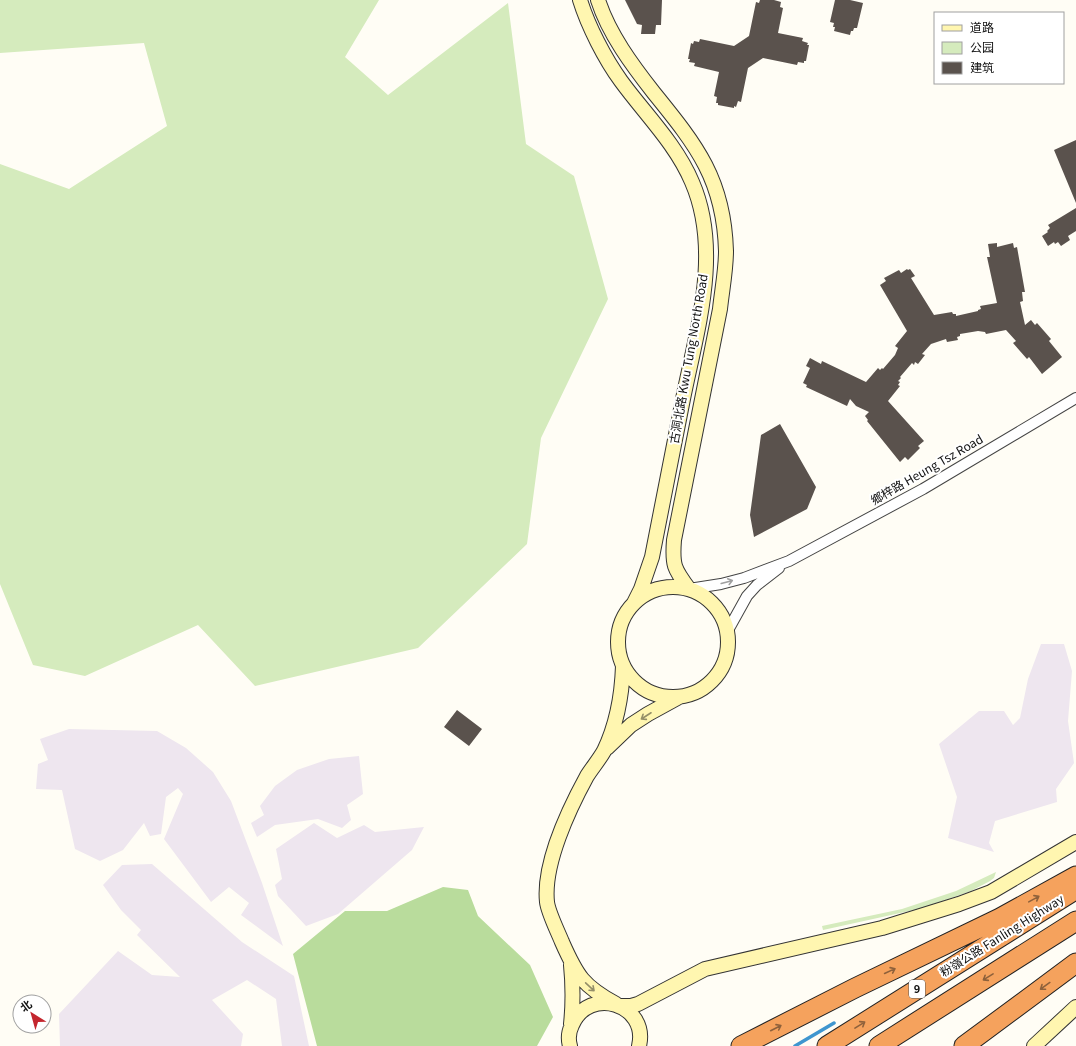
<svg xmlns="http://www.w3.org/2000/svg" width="1076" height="1046" viewBox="0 0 1076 1046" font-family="Georgia,'Noto Sans SC',serif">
<rect width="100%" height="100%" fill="#fffdf5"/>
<!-- industrial -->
<path fill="#eee6ef" d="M 1041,644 L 1064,644 L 1072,671 L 1068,721 L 1074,763 L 1056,789 L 1057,802 L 995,821 L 989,843 L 994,852 L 948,838 L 957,797 L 939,744 L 979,711 L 1004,711 L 1013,725 L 1020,718 L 1028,679 Z
M 69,729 L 157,731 L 186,748 L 213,772 L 231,801 L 262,883 L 283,946 L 241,915 L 249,903 L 229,887 L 211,902 L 164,839 L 183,794 L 178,788 L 166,797 L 161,834 L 150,836 L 144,823 L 123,850 L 100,861 L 75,849 L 62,790 L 36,789 L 38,764 L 48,760 L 40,739 Z
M 359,756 L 363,794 L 347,805 L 351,820 L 342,828 L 318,819 L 275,825 L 257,837 L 251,823 L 264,815 L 260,806 L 275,786 L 297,770 L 329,759 Z
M 314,823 L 337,838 L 364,825 L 375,832 L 424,827 L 412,850 L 338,914 L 306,926 L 278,896 L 275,885 L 282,879 L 276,849 Z
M 152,864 L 242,942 L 294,976 L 309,1046 L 282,1046 L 276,999 L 247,980 L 212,1000 L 243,1034 L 241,1046 L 60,1046 L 59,1014 L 118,951 L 152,975 L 180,977 L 137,935 L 141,930 L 121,910 L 103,885 L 122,865 Z"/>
<!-- green -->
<path fill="#d5ebbd" d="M 0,0 L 379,0 L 345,57 L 388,95 L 508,3 L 526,144 L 574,176 L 608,299 L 541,438 L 527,544 L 418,648 L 255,686 L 198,625 L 85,676 L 33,665 L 0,584 L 0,164 L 69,189 L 167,126 L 144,43 L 0,53 Z
M 996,872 L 994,878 L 990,881 L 971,891 L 923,908 L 823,930 L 822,926 L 902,909 L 956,891 Z"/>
<!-- forest -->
<path fill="#b9dc9c" d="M 443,887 L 468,890 L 478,916 L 530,965 L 553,1017 L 537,1046 L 317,1046 L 293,954 L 345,911 L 387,911 Z"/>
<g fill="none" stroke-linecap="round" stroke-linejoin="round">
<!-- stream -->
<path stroke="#3f96cf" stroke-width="3.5" d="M 795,1046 L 834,1023"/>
</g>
<!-- building -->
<path fill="#5a524d" d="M 625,0 L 662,0 L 661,25 L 656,25 L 655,34 L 641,34 L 642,25 L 637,24 Z
M 760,0 L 774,0 L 781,2 L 780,7 L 783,8 L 778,33 L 803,38 L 802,41 L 808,43 L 807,45 L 809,45 L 806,61 L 804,61 L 804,63 L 798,62 L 797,65 L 763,58 L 748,68 L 741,102 L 738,101 L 736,107 L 734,106 L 734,108 L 718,105 L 718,103 L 716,103 L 717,97 L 714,96 L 719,72 L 694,66 L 695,63 L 689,62 L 690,59 L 688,59 L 691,43 L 693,44 L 694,41 L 699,42 L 700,39 L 734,46 L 749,36 L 756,2 L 759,3 Z
M 835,0 L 850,0 L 863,3 L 857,28 L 854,28 L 853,31 L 851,31 L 850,35 L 834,31 L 835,27 L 833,27 L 834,23 L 830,22 Z
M 1076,140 L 1076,203 L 1054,150 Z
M 1076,208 L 1076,231 L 1068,236 L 1070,240 L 1061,246 L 1058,242 L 1055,244 L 1054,242 L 1048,246 L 1042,236 L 1048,232 L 1047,231 L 1050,228 L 1048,225 Z
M 997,243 L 997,247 L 1013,243 L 1014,248 L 1017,247 L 1025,292 L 1022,292 L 1023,301 L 1020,302 L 1025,325 L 1031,320 L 1035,325 L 1037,323 L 1051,339 L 1049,341 L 1062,357 L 1042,374 L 1029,357 L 1027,359 L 1013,343 L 1016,341 L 1006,330 L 986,334 L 985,332 L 978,331 L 960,334 L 960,336 L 957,337 L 958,340 L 947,342 L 946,339 L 931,344 L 922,354 L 925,355 L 918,364 L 915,362 L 914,365 L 912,363 L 900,377 L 901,378 L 898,381 L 900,382 L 898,385 L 900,386 L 888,401 L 924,441 L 918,446 L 920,448 L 908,460 L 905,457 L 900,462 L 867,421 L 868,420 L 865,416 L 869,412 L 856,406 L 850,399 L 847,406 L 806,387 L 807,385 L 803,383 L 810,368 L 806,366 L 810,358 L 821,364 L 822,361 L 866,382 L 878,368 L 880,370 L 882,368 L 883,369 L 895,355 L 898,348 L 895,346 L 907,331 L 880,285 L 886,281 L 884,278 L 899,270 L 901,273 L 907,269 L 908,270 L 910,269 L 915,276 L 911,278 L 934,315 L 952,312 L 953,314 L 956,314 L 956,316 L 978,311 L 978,310 L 981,309 L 980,306 L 997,303 L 987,257 L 990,257 L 988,244 Z
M 780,424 L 816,487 L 807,509 L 754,537 L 750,515 L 761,435 Z
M 457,710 L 482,729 L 469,746 L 444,727 Z"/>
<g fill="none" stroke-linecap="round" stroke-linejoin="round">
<!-- street casing -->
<g stroke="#444" stroke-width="12">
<path id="street" d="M 689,589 L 721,584 L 744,578 L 789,561 L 923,489 L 1076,398
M 727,632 L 747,596 L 757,585 L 779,568"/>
</g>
<!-- secondary casing -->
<g stroke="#333" stroke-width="16">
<path id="secondary" d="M 580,0 C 588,26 605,59 621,81 C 645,114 676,144 692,182 C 722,251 697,329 683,399 C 673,452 662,504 652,557 L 641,589 L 634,603
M 598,0 C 609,34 632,65 654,93 C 697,146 724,180 726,251 C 726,270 722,290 720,309 L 674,540 C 672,565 674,569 689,589
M618 642a55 55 0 1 1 110 0a55 55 0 1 1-110 0Z
M 607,748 L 631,725 L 648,714 L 679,697
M 616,1004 C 583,986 577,976 562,942 C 558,932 548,912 547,902 C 543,864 569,809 587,776 C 592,768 599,760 604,751 C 617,724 622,695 623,666
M 620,1006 L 631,1006 L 638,1004 L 705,969 L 882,928 L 959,904 L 991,892 L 1076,842
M 571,1024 C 573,1005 573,985 571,965
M 570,1046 C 568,1039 569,1031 572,1025 C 589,985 649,1004 639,1046
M 1034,1046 L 1076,1007"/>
</g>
<!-- highway casing -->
<g stroke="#222" stroke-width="21">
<path id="highway" d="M 741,1046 L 855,988 L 1000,918 L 1076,876
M 827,1046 L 1075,890
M 879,1046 L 1076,921
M 964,1046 L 1076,963"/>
</g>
<!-- street -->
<use href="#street" stroke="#fff" stroke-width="10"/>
<!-- secondary -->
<use href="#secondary" stroke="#fff6b0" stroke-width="14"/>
<!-- highway -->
<use href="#highway" stroke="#f5a25d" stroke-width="19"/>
</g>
<!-- one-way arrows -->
<defs><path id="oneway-shaft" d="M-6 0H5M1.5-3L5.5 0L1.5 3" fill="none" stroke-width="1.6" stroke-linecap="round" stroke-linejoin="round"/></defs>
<use stroke="#a0a0a0" href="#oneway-shaft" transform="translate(727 582) rotate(-15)"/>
<g stroke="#948f68">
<use href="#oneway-shaft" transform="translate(646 716) rotate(147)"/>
<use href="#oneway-shaft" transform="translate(590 987) rotate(43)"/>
</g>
<g stroke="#8e613b">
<use href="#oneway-shaft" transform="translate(1034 899) rotate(-29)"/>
<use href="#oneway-shaft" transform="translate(890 971) rotate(-25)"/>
<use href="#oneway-shaft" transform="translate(988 977) rotate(148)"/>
<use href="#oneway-shaft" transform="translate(1045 986) rotate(144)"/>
<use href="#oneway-shaft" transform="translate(860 1025) rotate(-32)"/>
<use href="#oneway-shaft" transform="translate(776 1028) rotate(-27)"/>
</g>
<g text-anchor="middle" stroke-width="4" stroke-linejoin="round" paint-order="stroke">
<!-- shield labels -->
<rect fill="#fff" stroke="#585858" stroke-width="1" x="909" y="980" width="16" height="18" rx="3"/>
<g font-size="11" font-weight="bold" fill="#111">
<text x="917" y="993">9</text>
</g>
<!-- street labels -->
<g font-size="12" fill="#111" stroke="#fff">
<text transform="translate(689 359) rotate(-80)" y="4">古洞北路 Kwu Tung North Road</text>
<text transform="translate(927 470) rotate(-30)" y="4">鄉梓路 Heung Tsz Road</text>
<text transform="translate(1002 936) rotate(-32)" y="4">粉嶺公路 Fanling Highway</text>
</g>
</g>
<!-- legend -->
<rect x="934" y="12" width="130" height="72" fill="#ffffff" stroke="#a0a0a0"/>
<rect x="942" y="25" width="20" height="6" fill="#fff6b0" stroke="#a0a0a0"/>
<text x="970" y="32" font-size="12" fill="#111111">道路</text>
<rect x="942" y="42" width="20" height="12" fill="#d5ebbd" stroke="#a0a0a0"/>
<text x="970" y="52" font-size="12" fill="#111111">公园</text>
<rect x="942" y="62" width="20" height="12" fill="#5a524d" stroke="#a0a0a0"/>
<text x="970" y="72" font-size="12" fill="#111111">建筑</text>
<!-- north arrow -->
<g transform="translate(32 1014) rotate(323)"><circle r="19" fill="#ffffff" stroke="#a0a0a0"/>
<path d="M0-3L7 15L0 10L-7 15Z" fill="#c4262e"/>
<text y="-6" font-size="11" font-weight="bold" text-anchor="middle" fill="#111111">北</text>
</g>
</svg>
